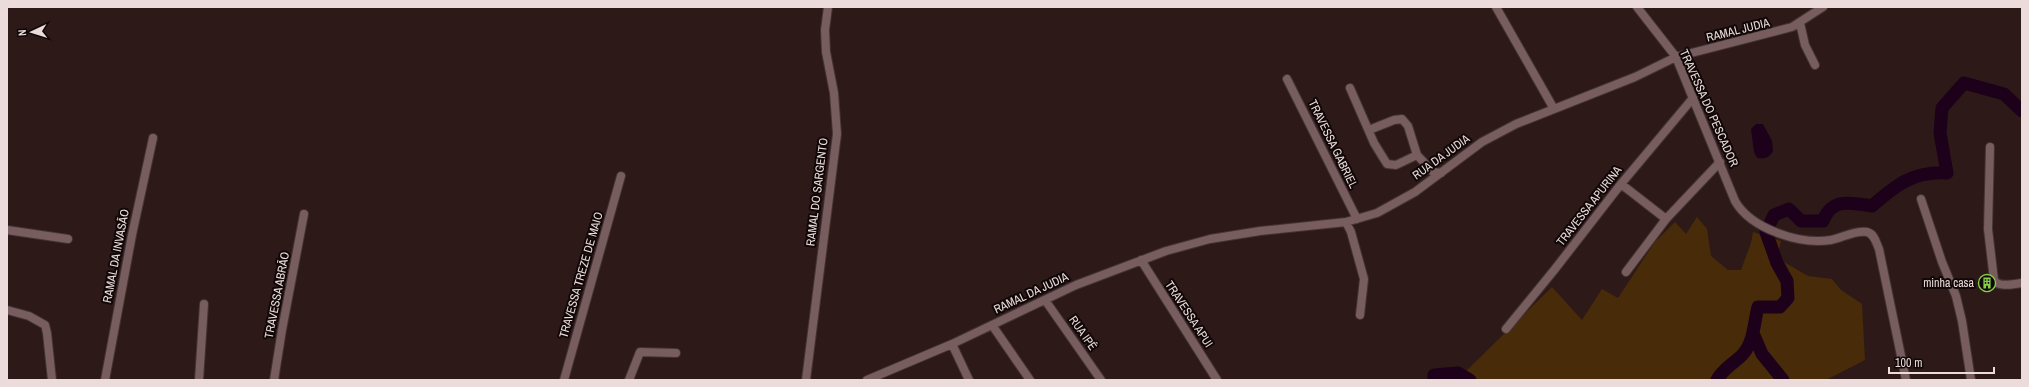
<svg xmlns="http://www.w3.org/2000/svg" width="2029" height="387" viewBox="0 0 2029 387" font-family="'Archivo Narrow',sans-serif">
<rect width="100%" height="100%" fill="#2e1919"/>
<!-- green -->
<path fill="#482b09" d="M 1697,217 L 1707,229 L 1711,256 L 1728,270 L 1741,270 L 1751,243 L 1753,232 L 1781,241 L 1777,258 L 1808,276 L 1832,279 L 1841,290 L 1862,304 L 1865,360 L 1826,380 L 1466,380 L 1463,374 L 1552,287 L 1582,320 L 1602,289 L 1618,298 L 1654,243 L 1675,222 L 1686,234 Z"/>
<!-- water -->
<path fill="#1d0019" d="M 1756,124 L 1763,124 L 1772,141 L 1773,151 C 1769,158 1765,159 1757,158 L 1754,152 L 1751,129 Z"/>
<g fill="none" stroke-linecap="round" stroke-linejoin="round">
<!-- river -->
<path stroke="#1d0019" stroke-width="13" d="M 1753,333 L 1762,354 L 1783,380
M 1434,380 L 1434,375 L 1458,373 L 1470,380
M 1717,380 C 1723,368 1735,363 1743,354 C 1754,342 1754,322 1758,307 L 1780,307 L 1788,298 L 1787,281 L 1777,263 L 1766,232 L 1774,215 L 1789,209 L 1801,221 L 1823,221 C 1832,197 1851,203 1872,206 C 1896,185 1913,171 1947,173 L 1940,133 L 1942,108 L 1964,83 L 2004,94 L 2022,111"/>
<!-- minor casing -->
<g stroke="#443334" stroke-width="10">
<path id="minor" d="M 1496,7 L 1554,109
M 1637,7 L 1676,57 L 1735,201 C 1751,229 1800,245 1831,240 C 1842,238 1855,230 1867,232 C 1875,234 1876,243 1879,249 L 1906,380
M 1800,23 L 1805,45 L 1815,65
M 1287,79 L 1357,219
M 1350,88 L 1374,143 L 1387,164 L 1396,165 L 1417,155
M 1369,130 L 1394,120 L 1402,119 L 1408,126 L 1417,155
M 1990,147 L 1988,229 L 1994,280 C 1999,288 2013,284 2022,283
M 1417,155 L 1433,172 L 1441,173
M 1621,184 L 1666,219
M 1921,199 L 1942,262 L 1956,296 L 1962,321 L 1971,380
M 1346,222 L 1351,232 L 1364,279 L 1360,315
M 7,230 L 68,239
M 1141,260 L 1217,380
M 1626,272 L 1666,219 L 1720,162
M 1045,300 L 1101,380
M 7,310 L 29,316 L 45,325 L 47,333 L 52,380
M 992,325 L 1030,380
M 1506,329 L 1555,269 L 1621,184 L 1693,98
M 952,344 L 969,380
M 105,380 L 132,235 L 153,138
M 199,380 L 204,304
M 274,380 L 282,330 L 304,214
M 564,380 L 621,176
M 629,380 L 640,352 L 676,353
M 806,380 L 837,134 L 834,93 L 826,52 L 825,30 L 828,7
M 867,380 L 952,344 L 1076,285 L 1166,251 L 1210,239 L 1260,231 L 1346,222 L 1377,213 L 1415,192 L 1482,142 L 1516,124 L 1635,77 L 1676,57 L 1792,27 L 1823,7"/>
</g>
<!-- minor -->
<use href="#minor" stroke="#775d5d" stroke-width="8"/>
</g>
<!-- icons -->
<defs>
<g id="building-ring" transform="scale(0.9)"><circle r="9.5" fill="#100707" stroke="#88cf49" stroke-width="1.5"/><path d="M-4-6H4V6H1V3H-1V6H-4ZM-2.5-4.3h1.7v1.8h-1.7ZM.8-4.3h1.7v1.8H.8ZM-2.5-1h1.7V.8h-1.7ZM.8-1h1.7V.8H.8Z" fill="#88cf49"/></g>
</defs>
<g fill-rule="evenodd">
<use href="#building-ring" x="1987" y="283"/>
</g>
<g text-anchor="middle" stroke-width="4" stroke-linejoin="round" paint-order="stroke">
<!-- street labels -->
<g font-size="12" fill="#ebdbdb" stroke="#100707">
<text transform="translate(1738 30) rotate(-14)" y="4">RAMAL JUDIA</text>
<text transform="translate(1709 108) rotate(66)" y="4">TRAVESSA DO PESCADOR</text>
<text transform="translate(1333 144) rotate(64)" y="4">TRAVESSA GABRIEL</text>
<text transform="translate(1441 157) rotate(-36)" y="4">RUA DA JUDIA</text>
<text transform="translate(817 192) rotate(-83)" y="4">RAMAL DO SARGENTO</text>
<text transform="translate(1589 206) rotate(-52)" y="4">TRAVESSA APURINA</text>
<text transform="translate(116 256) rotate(-79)" y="4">RAMAL DA INVASÃO</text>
<text transform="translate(581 275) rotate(-74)" y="4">TRAVESSA TREZE DE MAIO</text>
<text transform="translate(1031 293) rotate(-25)" y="4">RAMAL DA JUDIA</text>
<text transform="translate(277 295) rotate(-79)" y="4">TRAVESSA ABRÃO</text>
<text transform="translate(1189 314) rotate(57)" y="4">TRAVESSA APUI</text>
<text transform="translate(1083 333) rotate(55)" y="4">RUA IPÊ</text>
</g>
<!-- poi labels -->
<g font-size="12" fill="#ebdbdb" stroke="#100707" text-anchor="end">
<text x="1974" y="287">minha casa</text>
</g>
</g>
<!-- border -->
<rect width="2029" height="387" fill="none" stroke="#ebdbdb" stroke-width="16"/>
<!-- north arrow -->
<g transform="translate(32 32) rotate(266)" stroke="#100707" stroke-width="3" paint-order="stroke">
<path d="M0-3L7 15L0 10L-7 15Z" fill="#ebdbdb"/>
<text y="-6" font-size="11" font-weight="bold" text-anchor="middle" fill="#ebdbdb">N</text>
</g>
<!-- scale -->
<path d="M1889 367v6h105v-6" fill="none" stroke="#ebdbdb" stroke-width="2"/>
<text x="1895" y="367" font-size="12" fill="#ebdbdb" stroke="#100707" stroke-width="3" paint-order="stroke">100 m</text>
</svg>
